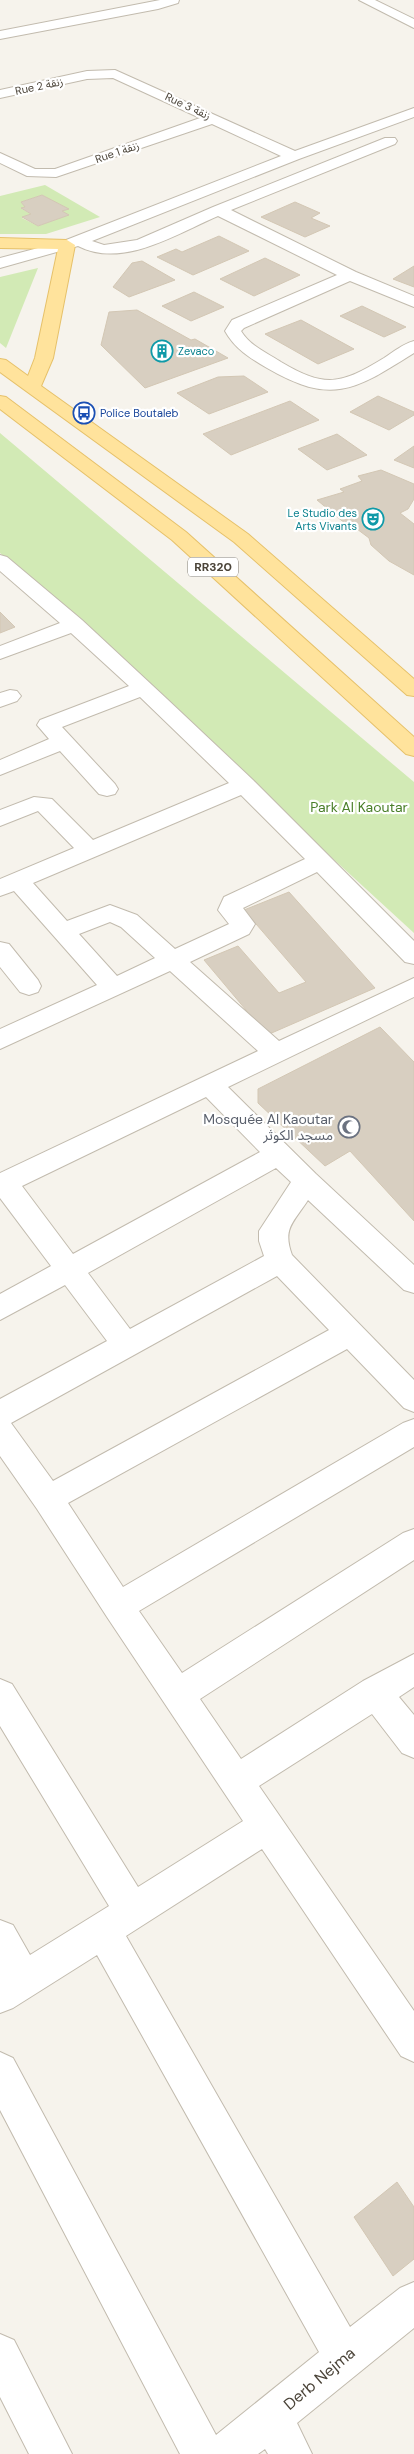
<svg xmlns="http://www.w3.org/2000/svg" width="414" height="2454" viewBox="0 0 414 2454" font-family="'DM Sans','Noto Sans Arabic',sans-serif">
<rect width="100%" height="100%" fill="#f6f3ec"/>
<!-- green -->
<path fill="#d2eab5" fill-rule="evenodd" d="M 45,185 L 100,217 L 46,234 L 0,234 L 0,196 ZM 42,195 L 68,209 L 62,211 L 68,215 L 38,226 L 22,218 L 31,214 L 22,209 L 25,207 L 21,202 Z
M 38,268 L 6,348 L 0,343 L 0,277 Z
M 0,433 L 414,782 L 414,933 L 0,553 Z"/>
<!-- building -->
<path fill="#d8cfc1" stroke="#d3c7b4" d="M 42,195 L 69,209 L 62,211 L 69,215 L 38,226 L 22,217 L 31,214 L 21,208 L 25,207 L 21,202 Z
M 295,202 L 320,213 L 311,218 L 330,226 L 305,237 L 261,217 Z
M 219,236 L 249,251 L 193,275 L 157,257 L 176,249 L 182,252 Z
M 265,258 L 300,275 L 254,296 L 220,279 Z
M 142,261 L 175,280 L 129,297 L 113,287 L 132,263 Z
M 414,266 L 414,287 L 393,279 Z
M 194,292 L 224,307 L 191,321 L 162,306 Z
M 362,306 L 406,327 L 384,337 L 340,316 Z
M 137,310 L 191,340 L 195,339 L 228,358 L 145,388 L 101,345 L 109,312 Z
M 301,320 L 354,349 L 318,364 L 265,334 Z
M 244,376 L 268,392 L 209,414 L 177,393 L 218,377 Z
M 378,396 L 414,412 L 414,415 L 389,430 L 350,412 Z
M 290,401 L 319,420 L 231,455 L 203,434 Z
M 337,434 L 367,455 L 327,470 L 298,449 Z
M 414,446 L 414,468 L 394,460 Z
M 381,470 L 414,484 L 414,499 L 408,509 L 400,513 L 414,524 L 414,575 L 389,561 L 371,545 L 369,538 L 357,529 L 353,530 L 317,500 L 344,492 L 340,489 L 362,481 L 358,476 Z
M 0,612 L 15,627 L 0,633 Z
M 289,892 L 375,988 L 267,1035 L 204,960 L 238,946 L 279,993 L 306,982 L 244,910 Z
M 380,1027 L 414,1062 L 414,1221 L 350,1151 L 325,1166 L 258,1103 L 258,1089 Z
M 397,2182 L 414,2207 L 414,2259 L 393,2276 L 354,2217 Z"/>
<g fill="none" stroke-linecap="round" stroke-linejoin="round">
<!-- minor casing -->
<g stroke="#c2bbae" stroke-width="2">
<path id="minor" d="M 160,0 L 179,0 L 178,3 L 158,9 L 0,39 L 0,31 Z
M 359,0 L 375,0 L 414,19 L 414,28 Z
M 115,70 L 295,151 L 414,108 L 414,117 L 299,159 L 92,241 L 104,245 L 137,240 L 213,207 L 385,138 L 395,138 L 397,141 L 395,144 L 231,210 L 356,272 L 414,296 L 414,307 L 350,281 L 244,328 L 241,331 C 250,346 267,353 281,362 C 325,388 340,385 384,358 C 393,352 403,344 414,341 L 414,353 C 355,390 332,406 267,368 C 250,358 235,349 225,331 L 232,320 L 337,275 L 218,216 C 176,234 123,269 78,246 L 0,268 L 0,258 L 61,242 L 281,156 L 212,124 L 56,177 L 27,176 L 0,163 L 0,153 L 35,169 L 55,169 L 200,118 L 113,78 L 87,79 L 0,98 L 0,90 L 87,71 Z
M 0,555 L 7,557 L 82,620 L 167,699 L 253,780 L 414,941 L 414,964 L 405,962 L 317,872 L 243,908 L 255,924 L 249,934 L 190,962 L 279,1041 L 414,978 L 414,997 L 228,1087 L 316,1174 L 414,1265 L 414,1293 L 404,1290 L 308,1200 C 294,1222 282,1228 292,1255 L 414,1380 L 414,1412 L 404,1408 L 347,1349 L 68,1503 L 123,1587 L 403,1423 L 414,1419 L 414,1447 L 139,1611 L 182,1673 L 403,1533 L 414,1529 L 414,1560 L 200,1699 L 241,1759 L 363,1681 L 414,1654 L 414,1687 L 399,1697 L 414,1715 L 414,1758 L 402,1753 L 372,1714 L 259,1786 L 414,2011 L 414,2062 L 401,2056 L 262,1849 L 126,1936 L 350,2327 L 400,2288 L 414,2282 L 414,2328 L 297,2423 L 312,2454 L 268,2454 L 265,2449 L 258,2454 L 180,2454 L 0,2110 L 0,2052 L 13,2058 L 216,2435 L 319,2352 L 97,1955 L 13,2008 L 0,2013 L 0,1920 L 13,1925 L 30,1955 L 109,1906 L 0,1726 L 0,1679 L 12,1684 L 138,1887 L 243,1821 L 107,1617 L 37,1509 L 0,1456 L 0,1399 L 107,1341 L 65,1285 L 0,1320 L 0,1294 L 51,1266 L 0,1198 L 0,1173 L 258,1051 L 170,971 L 0,1049 L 0,1029 L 97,985 L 14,891 L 0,896 L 0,879 L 74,848 L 38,811 L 0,826 L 0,810 L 34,797 L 52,799 L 93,840 L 229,783 L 140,697 L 62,727 L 115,784 L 118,789 L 115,794 L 107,796 L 99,794 L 60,751 L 0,775 L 0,760 L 49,739 L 37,725 L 40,720 L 129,686 L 71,633 L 0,659 L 0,646 L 60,623 L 0,571 ZM 241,795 L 305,859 L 224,897 L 218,910 L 229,924 L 175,949 L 137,915 L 110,905 L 67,921 L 33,883 ZM 110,922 L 121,927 L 155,958 L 117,976 L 79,934 ZM 206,1097 L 260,1152 L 73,1254 L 22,1186 ZM 276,1168 L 291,1182 L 259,1231 L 259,1241 L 264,1256 L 130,1329 L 88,1273 ZM 277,1276 L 329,1330 L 53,1481 L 11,1423 Z
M 10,690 L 17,691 L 21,696 L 17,701 L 0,707 L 0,693 Z
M 0,942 L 9,944 L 38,980 L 41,986 L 38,992 L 29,995 L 20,992 L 0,967 Z
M 0,2334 L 14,2340 L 72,2454 L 29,2454 L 0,2397 Z"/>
</g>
<!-- major casing -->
<g stroke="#e6c16a" stroke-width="2">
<path id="major" d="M 0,238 L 67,240 L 75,245 L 53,358 L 41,386 L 248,534 L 414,679 L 414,696 L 407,695 L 234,542 L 0,372 L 0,359 L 6,360 L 28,376 L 35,358 L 58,249 L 0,248 Z
M 0,396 L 6,397 L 186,532 L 414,737 L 414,756 L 406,754 L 172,540 L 0,409 Z"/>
</g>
<!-- minor -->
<use href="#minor" fill="#fff" fill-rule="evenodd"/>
<!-- major -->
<use href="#major" fill="#ffe39c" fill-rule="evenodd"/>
</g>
<!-- icons -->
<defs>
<g id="building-ring" transform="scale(1.125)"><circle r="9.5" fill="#fff" stroke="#0f9aa8" stroke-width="1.5"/><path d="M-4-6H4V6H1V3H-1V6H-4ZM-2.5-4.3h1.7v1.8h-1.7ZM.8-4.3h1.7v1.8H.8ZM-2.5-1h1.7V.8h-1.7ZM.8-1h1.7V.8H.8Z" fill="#0f9aa8"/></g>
<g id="bus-ring" transform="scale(1.125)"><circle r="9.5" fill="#fff" stroke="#1a4fb4" stroke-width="1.5"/><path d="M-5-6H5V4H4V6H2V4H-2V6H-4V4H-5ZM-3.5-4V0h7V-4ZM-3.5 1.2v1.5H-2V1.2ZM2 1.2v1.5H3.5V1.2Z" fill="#1a4fb4"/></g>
<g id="theatre-ring" transform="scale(1.125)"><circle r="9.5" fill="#fff" stroke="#0f9aa8" stroke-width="1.5"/><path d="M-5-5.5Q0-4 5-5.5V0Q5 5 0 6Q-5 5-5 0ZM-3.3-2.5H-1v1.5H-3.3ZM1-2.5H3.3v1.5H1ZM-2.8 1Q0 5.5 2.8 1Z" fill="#0f9aa8"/></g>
<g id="mosque-ring" transform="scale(1.125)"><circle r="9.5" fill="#fff" stroke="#6b7280" stroke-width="1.5"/><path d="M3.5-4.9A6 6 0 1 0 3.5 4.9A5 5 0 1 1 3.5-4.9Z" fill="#6b7280"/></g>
</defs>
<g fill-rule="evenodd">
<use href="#building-ring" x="162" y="351"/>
<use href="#bus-ring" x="84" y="413"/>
<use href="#theatre-ring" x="373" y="519"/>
<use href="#mosque-ring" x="349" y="1127"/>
</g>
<g text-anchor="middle" stroke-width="4.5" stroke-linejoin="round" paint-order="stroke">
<!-- far-street labels -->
<g font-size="11" fill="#4b4439" stroke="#fff">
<text transform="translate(39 86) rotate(-12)" y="4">Rue 2 زنقة</text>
<text transform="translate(188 106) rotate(25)" y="4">Rue 3 زنقة</text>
<text transform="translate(117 152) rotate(-19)" y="4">Rue 1 زنقة</text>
</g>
<!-- far-culture labels -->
<g font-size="11" fill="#0d838f" stroke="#fff" text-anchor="start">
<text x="178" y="355">Zevaco</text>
<text x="357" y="517" text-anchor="end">Le Studio des<tspan x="357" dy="13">Arts Vivants</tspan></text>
</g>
<!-- far-transit labels -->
<g font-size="11" fill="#164399" stroke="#fff" text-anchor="start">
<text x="100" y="417">Police Boutaleb</text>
</g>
<!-- shield labels -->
<rect fill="#fff" stroke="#817c74" stroke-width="1" x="188" y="557.5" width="50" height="19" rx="4"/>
<g font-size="12" font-weight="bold" fill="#4b4439">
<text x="213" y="571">RR320</text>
</g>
<!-- park labels -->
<g font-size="14" fill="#4a7f2a" stroke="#fff">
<text x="359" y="812">Park Al Kaoutar</text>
</g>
<!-- worship labels -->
<g font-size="14" fill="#5b616d" stroke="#fff" text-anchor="end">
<text x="333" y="1124">Mosquée Al Kaoutar<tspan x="333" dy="16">مسجد الكوثر</tspan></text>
</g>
<!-- near-street labels -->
<g font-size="16" fill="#4b4439" stroke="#fff">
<text transform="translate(319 2378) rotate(-40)" y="6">Derb Nejma</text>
</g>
</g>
</svg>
